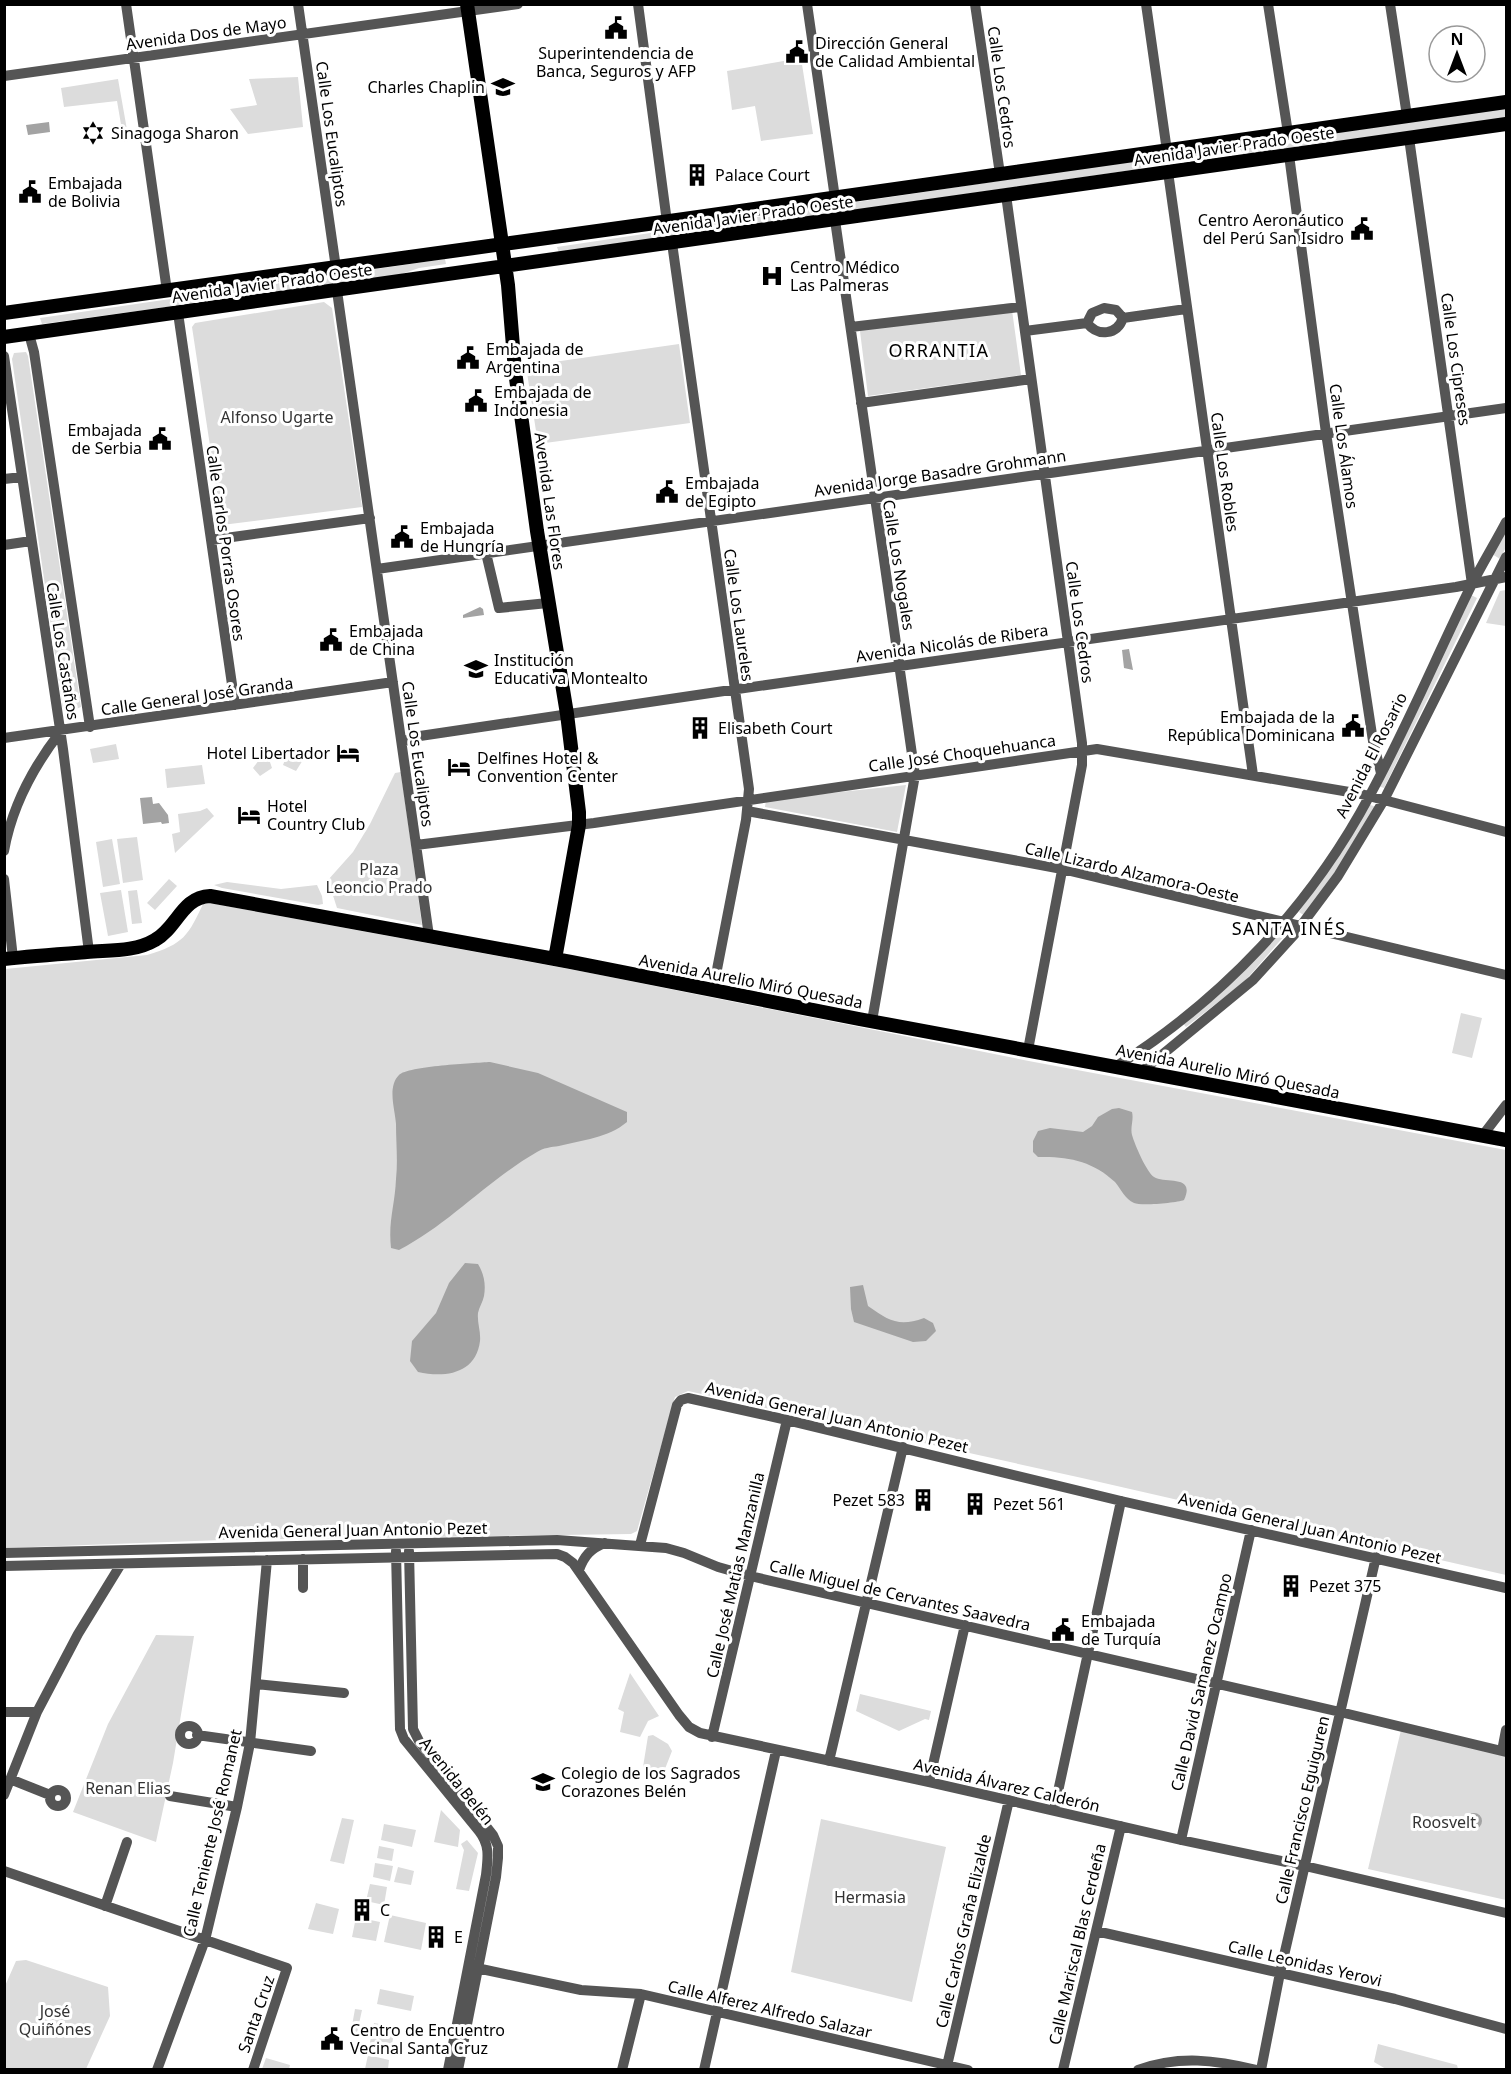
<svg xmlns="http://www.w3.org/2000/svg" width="1511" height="2074" viewBox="0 0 1511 2074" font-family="'Noto Sans',sans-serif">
<rect width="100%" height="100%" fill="#fff"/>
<!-- green -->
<path fill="#dcdcdc" d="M 801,58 L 813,134 L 761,141 L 755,106 L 732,110 L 727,71 Z
M 298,77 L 303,127 L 248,134 L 230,109 L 257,105 L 249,79 Z
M 118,79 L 129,141 L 124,142 L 117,101 L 64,107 L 61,88 Z
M 1506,108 L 1506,119 L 1245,156 L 1240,149 L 1303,142 L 1312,136 Z
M 1218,150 L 1218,154 L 1145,165 L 1139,169 L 559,253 L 557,247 L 1138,160 Z
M 445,259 L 446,264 L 419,268 L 399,275 L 42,324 L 40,318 Z
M 324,302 L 332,308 L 362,507 L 222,525 L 192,327 L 195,323 Z
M 1011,303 L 1021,375 L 868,396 L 859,323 Z
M 679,344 L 690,423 L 538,444 L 526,366 Z
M 26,352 L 28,356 L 81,707 L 69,712 L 63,709 L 12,359 L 14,353 Z
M 1506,527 L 1506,547 L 1500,559 L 1492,554 Z
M 1506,590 L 1506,626 L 1486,623 L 1500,591 Z
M 1471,595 L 1477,598 L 1384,788 L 1378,786 Z
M 116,744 L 119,759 L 93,763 L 90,749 Z
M 306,751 L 306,755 L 296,771 L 283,765 L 286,757 L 284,753 Z
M 269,759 L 272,768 L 260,776 L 253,768 L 259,760 Z
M 202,765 L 205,784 L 167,788 L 165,769 Z
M 401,772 L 422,925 L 337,908 L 328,880 L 353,852 L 370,824 L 395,773 Z
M 906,785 L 897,832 L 765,807 L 766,800 Z
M 1368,804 L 1376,807 L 1337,872 L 1305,916 L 1299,912 Z
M 207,808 L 214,816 L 175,853 L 172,834 L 180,832 L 178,814 L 200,811 Z
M 137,837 L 143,880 L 123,883 L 117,839 Z
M 112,839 L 120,884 L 103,887 L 96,842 Z
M 169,879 L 177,886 L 155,910 L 147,903 Z
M 227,882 L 281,889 L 317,885 L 322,896 L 323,904 L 318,905 L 222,888 L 214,885 Z
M 121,890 L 128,932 L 108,936 L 100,893 Z
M 137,890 L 142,923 L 132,924 L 128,891 Z
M 204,902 L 585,972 L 1034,1062 L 1506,1150 L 1506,1575 L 1082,1478 L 688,1391 L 675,1397 L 637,1531 L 631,1534 L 222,1540 L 5,1548 L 5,969 L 147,955 C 184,944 188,936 204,902 Z
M 1278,932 L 1285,935 L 1244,982 L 1186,1027 L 1182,1022 Z
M 1461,1013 L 1482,1018 L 1472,1058 L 1452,1053 Z
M 156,1635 L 194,1636 L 173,1763 L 156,1842 L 73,1812 L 108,1724 Z
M 630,1673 L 659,1716 L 648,1721 L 640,1737 L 620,1732 L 624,1712 L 618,1709 Z
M 860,1694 L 931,1711 L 929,1720 L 925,1719 L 899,1731 L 856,1711 Z
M 1401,1730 L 1506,1755 L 1506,1900 L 1368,1869 Z
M 653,1735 L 668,1744 L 672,1751 L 663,1774 L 658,1778 L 646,1775 L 643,1767 L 648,1736 Z
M 441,1810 L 460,1830 L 458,1847 L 434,1842 Z
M 342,1818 L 354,1820 L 344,1864 L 330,1861 Z
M 821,1819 L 946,1847 L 912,2002 L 791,1972 Z
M 384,1824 L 416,1830 L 412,1847 L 381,1840 Z
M 467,1840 L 478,1853 L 469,1891 L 456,1889 L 464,1850 L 461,1844 Z
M 379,1846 L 394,1849 L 392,1861 L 377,1858 Z
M 375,1863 L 393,1866 L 390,1881 L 373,1877 Z
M 398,1867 L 414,1871 L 411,1885 L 394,1882 Z
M 370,1884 L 387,1887 L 384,1905 L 366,1901 Z
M 316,1903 L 339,1909 L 333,1934 L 308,1929 Z
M 390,1915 L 426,1923 L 421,1950 L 384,1942 Z
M 356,1917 L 380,1922 L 376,1941 L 352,1937 Z
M 26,1960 L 108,1987 L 110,2016 L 86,2069 L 5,2069 L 5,1986 L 16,1961 Z
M 380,1989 L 414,1996 L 411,2011 L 377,2004 Z
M 355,2009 L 362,2010 L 357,2033 L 351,2031 Z
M 374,2023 L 395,2027 L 390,2056 L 368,2052 Z
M 1378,2044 L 1457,2065 L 1458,2069 L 1386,2069 L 1374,2062 Z
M 368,2055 L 389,2060 L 388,2069 L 365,2069 Z
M 266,2058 L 290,2065 L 289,2069 L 262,2069 Z"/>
<!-- water -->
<path fill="#a3a3a3" d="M 49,122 L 50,132 L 28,135 L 26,125 Z
M 480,607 L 483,609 L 484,615 L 463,618 L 463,615 Z
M 1129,649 L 1133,670 L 1124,668 L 1122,650 Z
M 152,797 L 153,804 L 159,803 L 168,815 L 169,823 L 162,824 L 161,822 L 143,824 L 140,798 Z
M 490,1062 L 538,1073 L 627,1112 L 627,1122 C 608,1138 582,1140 559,1146 C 551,1147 543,1148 537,1152 C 488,1180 449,1224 399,1250 L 391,1248 C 388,1221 395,1205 396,1179 C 398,1161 396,1142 396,1124 C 395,1109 387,1087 399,1075 C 408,1066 474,1063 490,1062 Z
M 1119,1108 L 1132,1112 C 1134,1120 1130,1127 1132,1135 C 1135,1145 1146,1171 1154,1177 C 1165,1184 1196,1174 1184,1200 C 1176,1203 1141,1206 1134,1203 C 1125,1199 1121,1189 1115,1182 C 1093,1161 1067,1156 1038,1157 L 1033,1152 L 1033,1141 L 1038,1131 L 1050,1128 L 1083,1132 L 1092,1126 L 1098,1117 L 1112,1109 Z
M 465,1263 L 478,1264 C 484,1274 486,1284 484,1296 C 483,1302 479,1307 478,1313 C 477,1323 481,1332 480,1341 C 476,1374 445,1378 418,1372 L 410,1361 L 412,1341 L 436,1313 L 449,1283 Z
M 863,1285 L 868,1306 C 889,1321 899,1327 924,1318 L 933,1323 L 936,1331 L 926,1341 L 913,1342 L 854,1322 L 851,1309 L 850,1287 Z
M1466 1821a8 8 0 1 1 16 0a8 8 0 1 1-16 0Z"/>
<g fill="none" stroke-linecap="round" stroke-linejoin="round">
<!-- minor -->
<path stroke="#555" stroke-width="10" d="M 126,4 L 167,291
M 298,4 L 336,268
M 638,4 L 667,222
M 807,4 L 835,198
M 975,4 L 1000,174
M 1146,4 L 1167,151
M 1268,4 L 1288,133
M 1390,4 L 1407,116
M 4,76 L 518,4
M 1409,138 L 1472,584
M 1289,155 L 1326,433 L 1373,741 L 1381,773
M 1168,172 L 1253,775
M 1006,195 L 1082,743 L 1082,765 L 1028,1050
M 835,220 L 915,775 L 872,1021
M 672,243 L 749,789 L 746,820 L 713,990
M 337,291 L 429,936
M 1104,308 L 1116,310 L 1123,318 C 1117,335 1098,337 1087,323 L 1092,313 Z
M 178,313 L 235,705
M 1123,318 L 1186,309
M 851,327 L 1020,307
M 1025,331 L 1087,323
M 29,334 L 34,352 L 90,727
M 4,356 L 63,749 L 89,952
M 861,403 L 1031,379
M 4,479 L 22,477
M 211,540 L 370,518
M 4,545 L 31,541
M 486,553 L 499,608 L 548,603
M 377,569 L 1506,408
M 4,738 L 393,682
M 402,742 L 420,736 L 724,691 L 1351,602 L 1456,587 L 1506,577
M 747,811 L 1062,869 L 1506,975
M 416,845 L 594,823 L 1097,749 L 1361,794 L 1506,832
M 4,851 C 12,806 33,767 61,731
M 4,879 L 13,958
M 1115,1067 C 1222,1000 1311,906 1370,795 C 1407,727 1437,655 1471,586 C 1482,564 1495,543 1506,522
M 1141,1072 L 1253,980 L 1294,935 L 1338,876 L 1384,800 L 1506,557
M 1483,1135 L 1506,1105
M 640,1545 L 677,1405 L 681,1400 L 688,1398 L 787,1420 L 1121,1501 L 1506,1588
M 396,1551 L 400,1729 L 404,1739 L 479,1831 C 490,1845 488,1857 486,1875 L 448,2070
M 409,1551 L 413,1729 L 419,1741 L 493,1835 L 498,1846 L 498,1858 L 496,1877 L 458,2070
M 4,1553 L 557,1540 L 666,1548 L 684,1553 L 718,1567 L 750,1576 L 1340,1712 L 1506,1752
M 303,1559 L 303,1588
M 4,1566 L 557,1554 L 565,1557 L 573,1563 L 679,1715 L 689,1727 L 700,1733 L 929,1782 L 1181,1840 L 1305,1866 L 1506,1913
M 579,1570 C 584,1556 591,1548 605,1543
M 256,1684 L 344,1693
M 4,1712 L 37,1712
M180 1735a9 9 0 1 1 18 0a9 9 0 1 1-18 0Z
M 197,1735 L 311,1751
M 712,1737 L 787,1420
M 1502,1751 L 1506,1730
M 829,1761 L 903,1447
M 10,1779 L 50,1795
M 929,1782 L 965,1625
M50 1798a8 8 0 1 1 16 0a8 8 0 1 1-16 0Z
M 4,1795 L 37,1712 L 78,1634 L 121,1564
M 170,1796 L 237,1807
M 1054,1810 L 1121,1501
M 1181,1840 L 1251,1530
M 4,1871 L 287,1968 L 253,2070
M 105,1906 L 127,1842
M 1096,1931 L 1395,1999 L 1506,2029
M 472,1967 L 581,1990 L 641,1994 L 968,2070
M 157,2070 L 205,1940 L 237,1807 L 250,1743 L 267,1560
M 622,2070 L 641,1994
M 704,2070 L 776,1751
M 946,2070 L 1009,1800
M 1063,2070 L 1121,1826
M 1138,2070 C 1179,2055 1216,2060 1257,2070
M 1261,2070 L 1280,1973 L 1376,1557"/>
<!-- major -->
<path stroke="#000" stroke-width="14" d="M 467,4 L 508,285 L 515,371 L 537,531 L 567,714 L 579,812 L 579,825 L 555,959
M 4,313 L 684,219 L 1506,102
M 4,337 L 1506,124
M 4,959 C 32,956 60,954 87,952 C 109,950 135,952 155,940 C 177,928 182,897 210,896 L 571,962 L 859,1019 L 1506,1140"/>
</g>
<!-- icons -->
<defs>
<g id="civic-bare" transform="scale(1.8)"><path d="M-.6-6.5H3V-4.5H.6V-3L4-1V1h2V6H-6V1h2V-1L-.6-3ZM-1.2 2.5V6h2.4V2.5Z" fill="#000" stroke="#fff" stroke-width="2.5" paint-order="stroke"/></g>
<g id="school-bare" transform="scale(1.8)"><path d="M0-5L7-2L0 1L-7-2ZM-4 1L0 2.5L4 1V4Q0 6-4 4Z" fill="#000" stroke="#fff" stroke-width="2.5" paint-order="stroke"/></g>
<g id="synagogue-bare" transform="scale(1.8)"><path d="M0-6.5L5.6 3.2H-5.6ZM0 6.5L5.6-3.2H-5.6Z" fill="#000" stroke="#fff" stroke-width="2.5" paint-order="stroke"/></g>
<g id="building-bare" transform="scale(1.8)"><path d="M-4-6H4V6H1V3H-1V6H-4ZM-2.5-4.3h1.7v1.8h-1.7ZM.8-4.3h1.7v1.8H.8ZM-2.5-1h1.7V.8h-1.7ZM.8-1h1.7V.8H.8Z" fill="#000" stroke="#fff" stroke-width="2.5" paint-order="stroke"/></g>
<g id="hospital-bare" transform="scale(1.8)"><path d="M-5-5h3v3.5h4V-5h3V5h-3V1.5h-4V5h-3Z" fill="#000" stroke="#fff" stroke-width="2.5" paint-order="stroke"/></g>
<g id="hotel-bare" transform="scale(1.8)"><path d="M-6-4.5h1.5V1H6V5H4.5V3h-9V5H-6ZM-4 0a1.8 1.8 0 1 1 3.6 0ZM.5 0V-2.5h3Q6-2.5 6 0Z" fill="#000" stroke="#fff" stroke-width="2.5" paint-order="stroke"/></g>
</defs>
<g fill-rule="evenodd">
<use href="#civic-bare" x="616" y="28"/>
<use href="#civic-bare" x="797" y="52"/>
<use href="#school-bare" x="503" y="87"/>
<use href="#synagogue-bare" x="93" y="133"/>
<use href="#building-bare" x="697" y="175"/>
<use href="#civic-bare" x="30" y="192"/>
<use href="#civic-bare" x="1362" y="229"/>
<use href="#hospital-bare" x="772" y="276"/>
<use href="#civic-bare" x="468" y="358"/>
<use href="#civic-bare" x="476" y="401"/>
<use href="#civic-bare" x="160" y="439"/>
<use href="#civic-bare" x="667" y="492"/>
<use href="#civic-bare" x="402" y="537"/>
<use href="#civic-bare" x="331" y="640"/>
<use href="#school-bare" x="476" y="669"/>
<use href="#civic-bare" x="1353" y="726"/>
<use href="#building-bare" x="700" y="728"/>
<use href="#hotel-bare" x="348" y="753"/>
<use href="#hotel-bare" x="459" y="767"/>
<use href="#hotel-bare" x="249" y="815"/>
<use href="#building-bare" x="923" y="1500"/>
<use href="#building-bare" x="975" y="1504"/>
<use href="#building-bare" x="1291" y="1586"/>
<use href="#civic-bare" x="1063" y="1630"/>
<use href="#school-bare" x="543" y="1782"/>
<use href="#building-bare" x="362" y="1910"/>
<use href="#building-bare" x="436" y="1937"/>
<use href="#civic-bare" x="332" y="2039"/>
</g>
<g text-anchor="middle" stroke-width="6" stroke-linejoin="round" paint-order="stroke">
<!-- street labels -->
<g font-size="16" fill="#000" stroke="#fff">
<text transform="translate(206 33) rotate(-8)" y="6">Avenida Dos de Mayo</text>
<text transform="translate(1002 87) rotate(82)" y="6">Calle Los Cedros</text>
<text transform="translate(332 134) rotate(82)" y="6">Calle Los Eucaliptos</text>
<text transform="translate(1234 146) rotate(-8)" y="6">Avenida Javier Prado Oeste</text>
<text transform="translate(753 215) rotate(-8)" y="6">Avenida Javier Prado Oeste</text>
<text transform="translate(272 283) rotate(-8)" y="6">Avenida Javier Prado Oeste</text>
<text transform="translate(1456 359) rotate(82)" y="6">Calle Los Cipreses</text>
<text transform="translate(1344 446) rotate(82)" y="6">Calle Los Álamos</text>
<text transform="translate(1225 472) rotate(82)" y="6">Calle Los Robles</text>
<text transform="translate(940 473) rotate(-8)" y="6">Avenida Jorge Basadre Grohmann</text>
<text transform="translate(550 501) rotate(82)" y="6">Avenida Las Flores</text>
<text transform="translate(226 543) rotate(82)" y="6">Calle Carlos Porras Osores</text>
<text transform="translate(899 565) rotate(81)" y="6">Calle Los Nogales</text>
<text transform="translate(739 615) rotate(82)" y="6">Calle Los Laureles</text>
<text transform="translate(1080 622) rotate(82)" y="6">Calle Los Cedros</text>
<text transform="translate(952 643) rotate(-8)" y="6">Avenida Nicolás de Ribera</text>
<text transform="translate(63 651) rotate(81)" y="6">Calle Los Castaños</text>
<text transform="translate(197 696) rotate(-8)" y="6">Calle General José Granda</text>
<text transform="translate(962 753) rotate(-8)" y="6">Calle José Choquehuanca</text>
<text transform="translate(418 754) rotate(82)" y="6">Calle Los Eucaliptos</text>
<text transform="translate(1371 755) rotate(-63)" y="6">Avenida El Rosario</text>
<text transform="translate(1132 872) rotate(13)" y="6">Calle Lizardo Alzamora-Oeste</text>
<text transform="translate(751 981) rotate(11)" y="6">Avenida Aurelio Miró Quesada</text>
<text transform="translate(1228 1071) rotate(11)" y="6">Avenida Aurelio Miró Quesada</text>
<text transform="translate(837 1417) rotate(13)" y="6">Avenida General Juan Antonio Pezet</text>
<text transform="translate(1310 1528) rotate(13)" y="6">Avenida General Juan Antonio Pezet</text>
<text transform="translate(353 1530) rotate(-1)" y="6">Avenida General Juan Antonio Pezet</text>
<text transform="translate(735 1575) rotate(-77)" y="6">Calle José Matias Manzanilla</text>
<text transform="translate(900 1595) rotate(13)" y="6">Calle Miguel de Cervantes Saavedra</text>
<text transform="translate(1201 1682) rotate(-77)" y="6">Calle David Samanez Ocampo</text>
<text transform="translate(457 1781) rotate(51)" y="6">Avenida Belén</text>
<text transform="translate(1007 1785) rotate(13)" y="6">Avenida Álvarez Calderón</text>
<text transform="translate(1302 1810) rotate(-77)" y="6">Calle Francisco Eguiguren</text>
<text transform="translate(212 1833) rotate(-77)" y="6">Calle Teniente José Romanet</text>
<text transform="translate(963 1931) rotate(-77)" y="6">Calle Carlos Graña Elizalde</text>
<text transform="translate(1077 1944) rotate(-77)" y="6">Calle Mariscal Blas Cerdeña</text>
<text transform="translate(1305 1963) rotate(13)" y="6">Calle Leonidas Yerovi</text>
<text transform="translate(770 2009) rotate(13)" y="6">Calle Alferez Alfredo Salazar</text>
<text transform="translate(256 2014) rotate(-71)" y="6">Santa Cruz</text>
</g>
<!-- poi labels -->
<g font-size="16" fill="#000" stroke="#fff" text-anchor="start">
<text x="815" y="49">Dirección General<tspan x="815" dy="18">de Calidad Ambiental</tspan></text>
<text x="616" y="59" text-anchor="middle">Superintendencia de<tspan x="616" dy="18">Banca, Seguros y AFP</tspan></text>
<text x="485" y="93" text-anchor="end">Charles Chaplin</text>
<text x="111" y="139">Sinagoga Sharon</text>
<text x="715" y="181">Palace Court</text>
<text x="48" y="189">Embajada<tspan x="48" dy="18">de Bolivia</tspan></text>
<text x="1344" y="226" text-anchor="end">Centro Aeronáutico<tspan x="1344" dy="18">del Perú San Isidro</tspan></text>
<text x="790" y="273">Centro Médico<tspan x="790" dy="18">Las Palmeras</tspan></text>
<text x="486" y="355">Embajada de<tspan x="486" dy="18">Argentina</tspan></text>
<text x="494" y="398">Embajada de<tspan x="494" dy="18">Indonesia</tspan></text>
<text x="142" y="436" text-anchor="end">Embajada<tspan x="142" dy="18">de Serbia</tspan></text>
<text x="685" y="489">Embajada<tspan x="685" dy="18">de Egipto</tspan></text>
<text x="420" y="534">Embajada<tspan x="420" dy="18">de Hungría</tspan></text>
<text x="349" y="637">Embajada<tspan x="349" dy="18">de China</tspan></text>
<text x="494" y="666">Institución<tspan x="494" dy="18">Educativa Montealto</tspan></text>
<text x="1335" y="723" text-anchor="end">Embajada de la<tspan x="1335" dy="18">República Dominicana</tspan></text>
<text x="718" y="734">Elisabeth Court</text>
<text x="330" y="759" text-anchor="end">Hotel Libertador</text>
<text x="477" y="764">Delfines Hotel &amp;<tspan x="477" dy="18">Convention Center</tspan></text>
<text x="267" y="812">Hotel<tspan x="267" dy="18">Country Club</tspan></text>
<text x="905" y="1506" text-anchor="end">Pezet 583</text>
<text x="993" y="1510">Pezet 561</text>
<text x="1309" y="1592">Pezet 375</text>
<text x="1081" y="1627">Embajada<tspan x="1081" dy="18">de Turquía</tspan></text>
<text x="561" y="1779">Colegio de los Sagrados<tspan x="561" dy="18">Corazones Belén</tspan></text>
<text x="380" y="1916">C</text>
<text x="454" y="1943">E</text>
<text x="350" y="2036">Centro de Encuentro<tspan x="350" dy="18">Vecinal Santa Cruz</tspan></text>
</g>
<!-- park labels -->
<g font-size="16" fill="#333" stroke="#fff">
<text x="277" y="423">Alfonso Ugarte</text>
<text x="379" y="875">Plaza<tspan x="379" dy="18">Leoncio Prado</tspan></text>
<text x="128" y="1794">Renan Elias</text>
<text x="1444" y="1828">Roosvelt</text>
<text x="870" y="1903">Hermasia</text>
<text x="55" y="2017">José<tspan x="55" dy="18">Quiñónes</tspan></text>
</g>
<!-- neighbourhood labels -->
<g font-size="18" letter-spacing="1.5" fill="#000" stroke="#fff">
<text x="939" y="357">ORRANTIA</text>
<text x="1289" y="935">SANTA INÉS</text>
</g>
</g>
<!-- border -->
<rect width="1511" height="2074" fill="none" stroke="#000000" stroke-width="12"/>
<!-- north arrow -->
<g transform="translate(1457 54)"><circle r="28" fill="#ffffff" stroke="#999999" stroke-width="1.5"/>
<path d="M0-4.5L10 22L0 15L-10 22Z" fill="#000000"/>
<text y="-9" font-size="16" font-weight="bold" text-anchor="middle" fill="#000000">N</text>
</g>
</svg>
